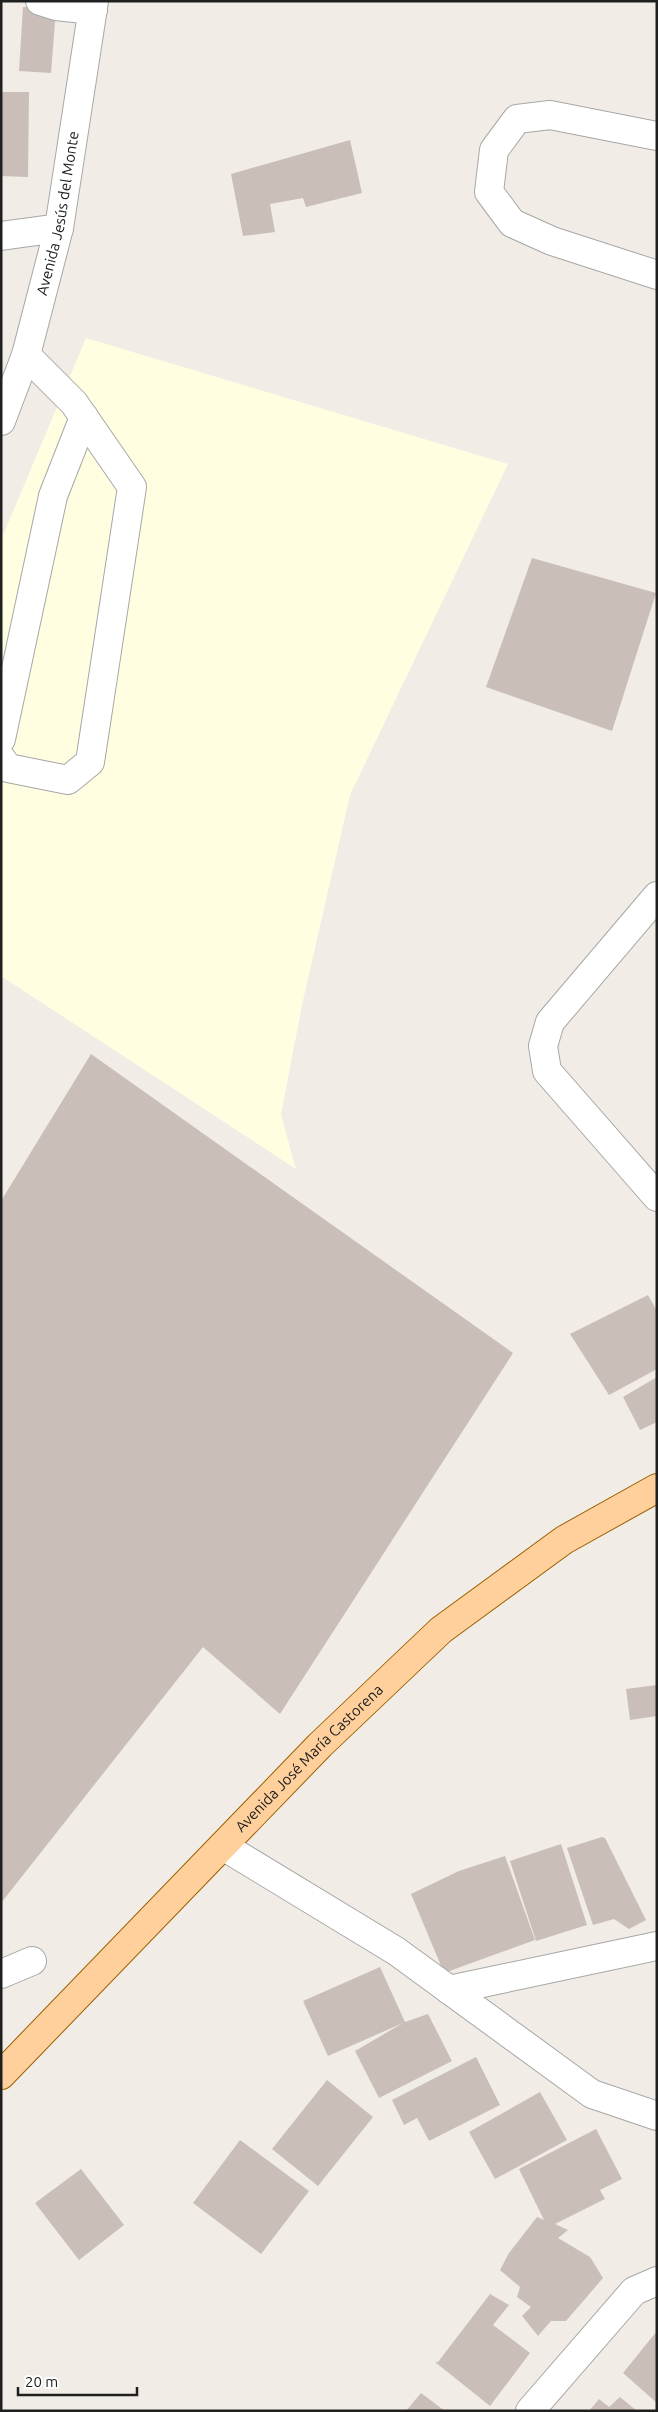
<svg xmlns="http://www.w3.org/2000/svg" width="658" height="2412" viewBox="0 0 658 2412" font-family="Ubuntu,sans-serif">
<rect width="100%" height="100%" fill="#f1ece5"/>
<!-- education -->
<path fill="#fffee0" d="M 86,338 L 508,464 L 350,795 L 302,1005 L 281,1115 L 296,1169 L 1,976 L 1,540 Z"/>
<!-- building -->
<path fill="#c9bfb8" d="M 23,7 L 56,9 L 51,73 L 19,71 Z
M 1,92 L 29,92 L 28,177 L 1,176 Z
M 350,140 L 362,193 L 306,207 L 303,198 L 270,204 L 275,232 L 243,236 L 231,174 Z
M 532,558 L 656,593 L 612,731 L 486,687 Z
M 91,1054 L 513,1353 L 280,1714 L 203,1647 L 1,1903 L 1,1201 Z
M 648,1295 L 657,1311 L 657,1369 L 609,1395 L 570,1334 Z
M 657,1377 L 657,1422 L 640,1430 L 623,1397 Z
M 657,1685 L 657,1716 L 630,1720 L 626,1689 Z
M 602,1837 L 605,1838 L 646,1920 L 629,1929 L 614,1919 L 593,1925 L 567,1848 Z
M 561,1844 L 587,1925 L 536,1941 L 510,1861 Z
M 505,1856 L 535,1940 L 444,1973 L 411,1894 L 459,1871 Z
M 380,1967 L 405,2022 L 428,2014 L 452,2061 L 379,2098 L 355,2051 L 403,2023 L 328,2056 L 303,2001 Z
M 476,2057 L 500,2105 L 429,2141 L 417,2118 L 404,2125 L 392,2100 Z
M 327,2080 L 373,2117 L 318,2186 L 272,2149 Z
M 540,2092 L 567,2140 L 495,2179 L 469,2132 Z
M 596,2129 L 622,2179 L 600,2190 L 605,2199 L 555,2224 L 568,2230 L 558,2238 L 590,2257 L 603,2278 L 566,2321 L 551,2321 L 538,2336 L 522,2316 L 531,2307 L 517,2297 L 520,2287 L 500,2270 L 509,2253 L 537,2217 L 544,2220 L 519,2169 Z
M 240,2140 L 309,2191 L 261,2254 L 193,2203 Z
M 81,2169 L 124,2225 L 79,2260 L 35,2203 Z
M 490,2294 L 509,2305 L 493,2325 L 530,2353 L 490,2406 L 435,2362 L 438,2362 Z
M 657,2331 L 657,2403 L 623,2373 Z
M 421,2393 L 445,2411 L 406,2411 Z
M 620,2397 L 637,2411 L 589,2411 L 599,2399 L 609,2407 Z"/>
<g fill="none" stroke-linecap="round" stroke-linejoin="round">
<!-- minor casing -->
<g stroke="#a7a7a7" stroke-width="30">
<g id="minor">
<path d="M 40,1 L 56,6 L 93,10"/>
<path d="M 657,136 L 550,115 L 517,119 L 494,150 L 489,192 L 512,223 L 552,241 L 657,275"/>
<path d="M 1,236 L 59,228"/>
<path id="s1" d="M 1,421 L 26,355 L 59,228 L 94,1"/>
<path d="M 1,739 L 53,496 L 84,417"/>
<path d="M 1,758 L 8,768 L 68,780 L 90,762 L 132,487 L 74,403 L 26,355"/>
<path d="M 657,896 L 550,1022 L 543,1046 L 547,1071 L 657,1197"/>
<path d="M 223,1846 L 396,1951 L 592,2094 L 657,2116"/>
<path d="M 1,1974 L 32,1961"/>
<path d="M 449,1990 L 657,1946"/>
<path d="M 530,2411 L 634,2291 L 657,2281"/>
</g>
</g>
<!-- major casing -->
<g stroke="#9b6000" stroke-width="30">
<g id="major">
<path id="s2" d="M 1,2075 L 320,1745 L 441,1630 L 564,1540 L 657,1488"/>
</g>
</g>
<!-- minor -->
<use href="#minor" stroke="#fff" stroke-width="28"/>
<!-- major -->
<use href="#major" stroke="#ffd09c" stroke-width="28"/>
</g>
<g text-anchor="middle" stroke-width="5" stroke-linejoin="round" paint-order="stroke">
<!-- street labels -->
<g font-size="15" fill="#202020" stroke="#fff">
<text dy="5" stroke="none"><textPath href="#s1" startOffset="216">Avenida Jesús del Monte</textPath></text>
<text dy="5" stroke="none"><textPath href="#s2" startOffset="442">Avenida José María Castorena</textPath></text>
</g>
</g>
<!-- border -->
<rect width="658" height="2412" fill="none" stroke="#202020" stroke-width="5"/>
<!-- scale -->
<path d="M18 2387v8h119v-8" fill="none" stroke="#202020" stroke-width="2.5"/>
<text x="25" y="2387" font-size="15" fill="#202020" stroke="#ffffff" stroke-width="4" paint-order="stroke">20 m</text>
</svg>
